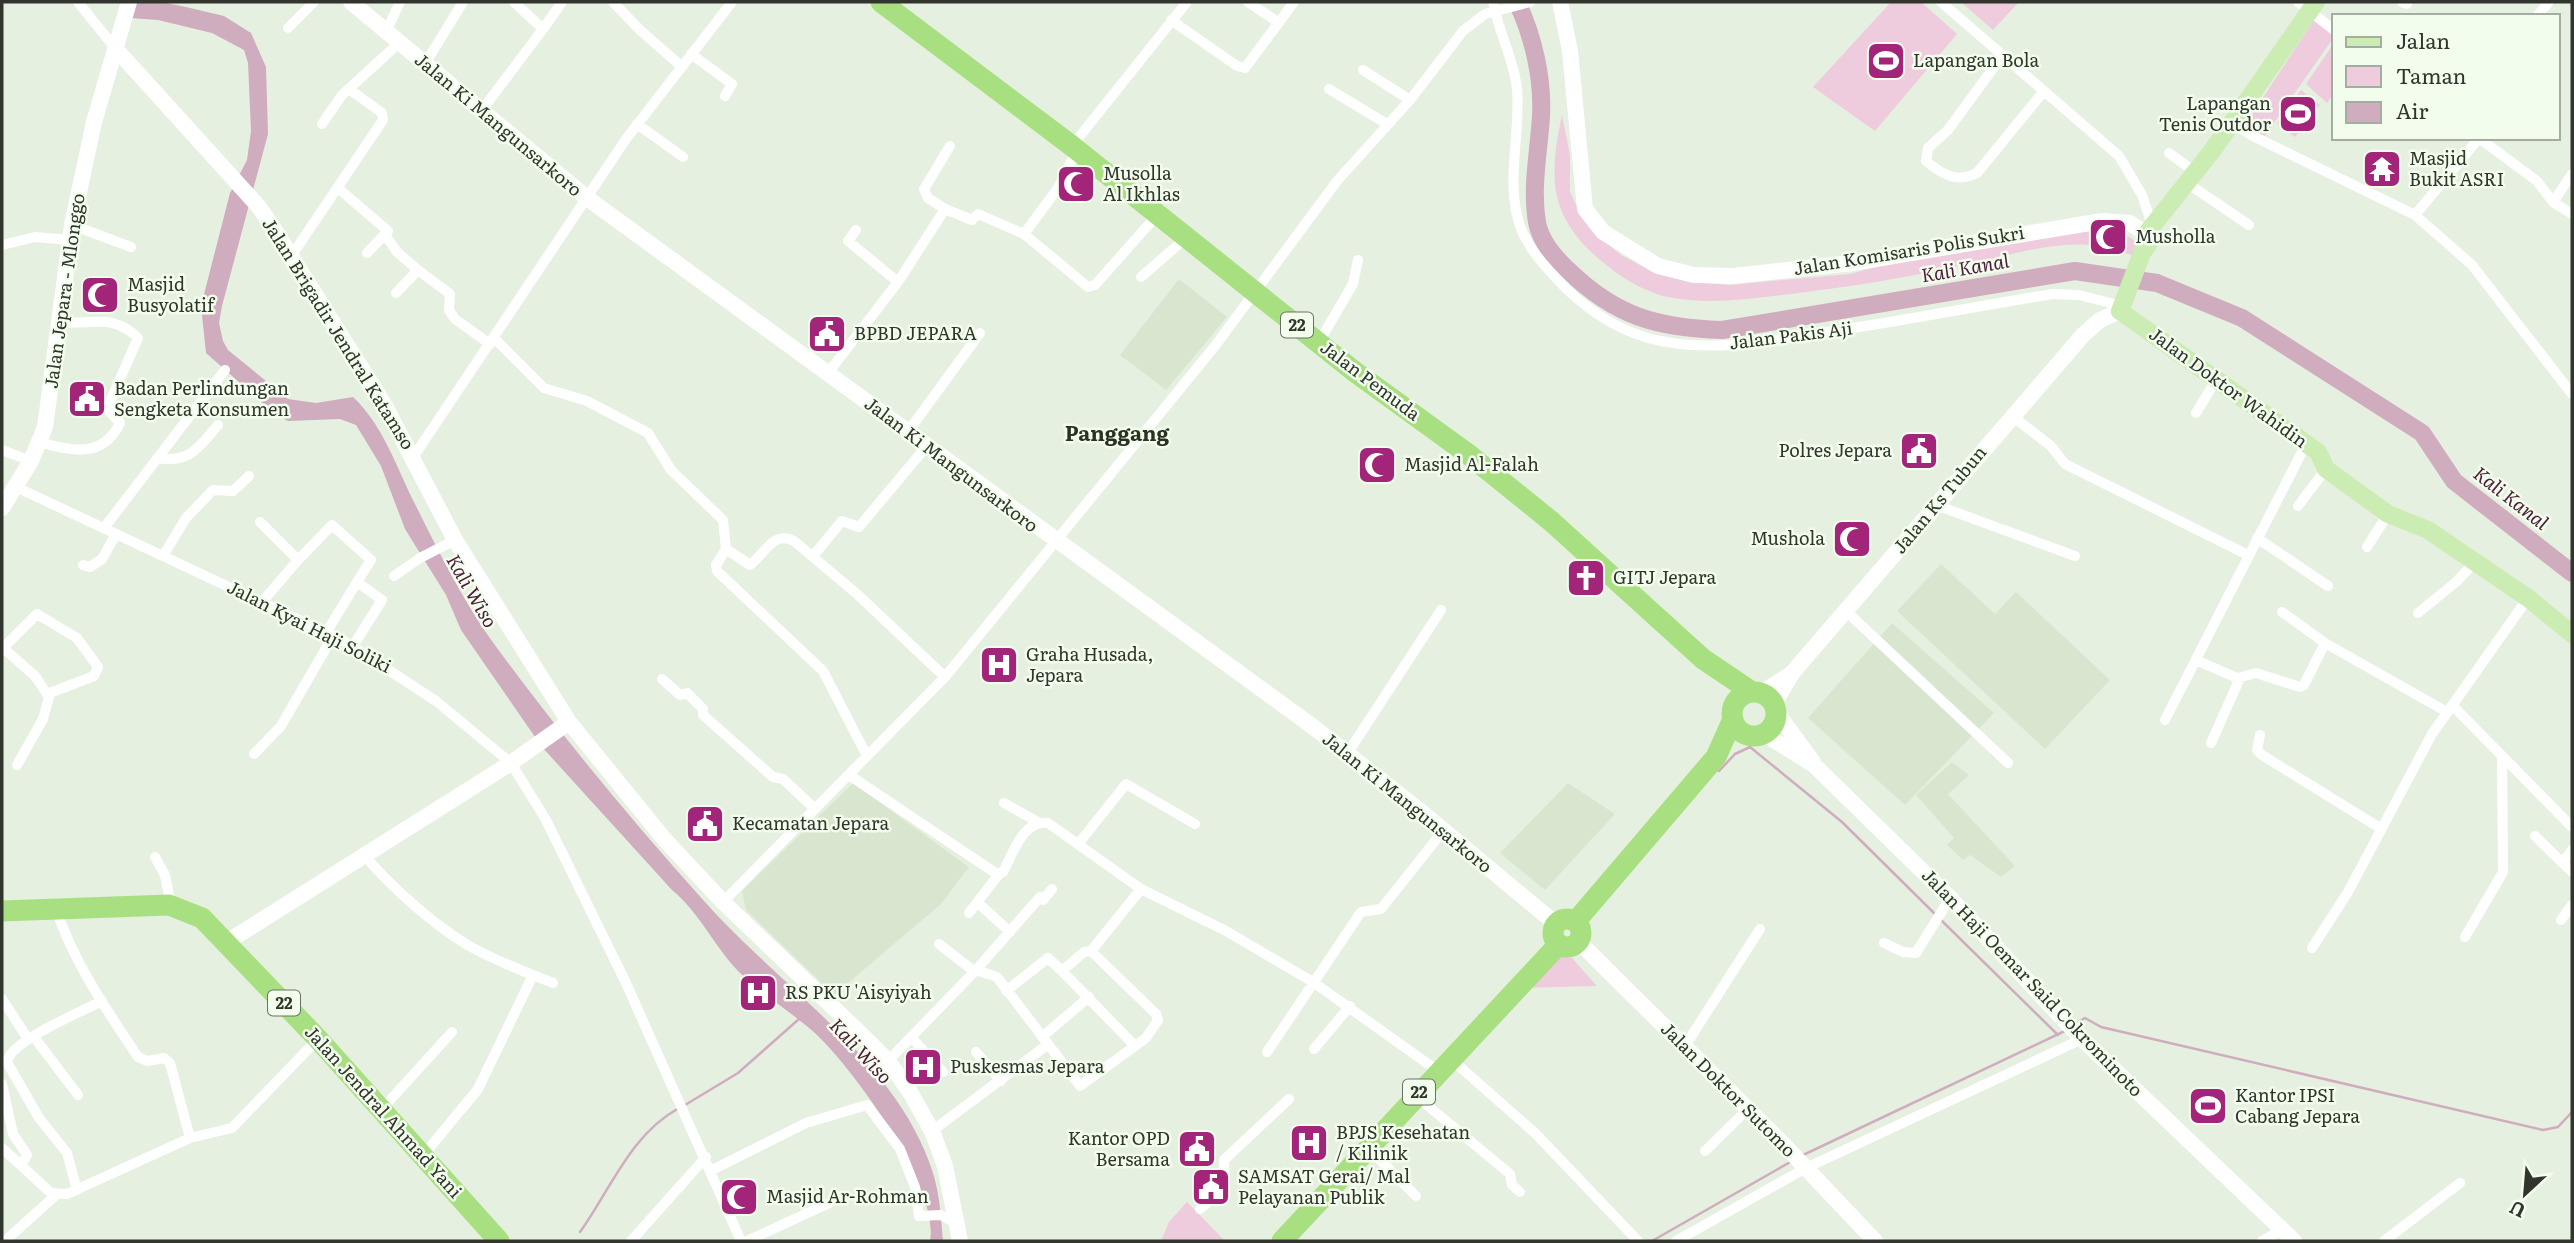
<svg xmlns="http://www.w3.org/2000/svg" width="2574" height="1243" viewBox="0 0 2574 1243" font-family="Literata,serif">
<rect width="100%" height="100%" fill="#e6f0e0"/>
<!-- built -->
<path fill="#d8e6d0" d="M 1179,279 L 1227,317 L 1166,390 L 1120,355 Z
M 1941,564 L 1995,614 L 2016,592 L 2110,680 L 2045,749 L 1897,611 Z
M 1892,623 L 1994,713 L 1905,805 L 1808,718 Z
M 1952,762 L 1969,775 L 1948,794 L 2015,866 L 2001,877 L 1970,855 L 1963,860 L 1947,845 L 1954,838 L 1916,795 Z
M 853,783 L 969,867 L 941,904 L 834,995 L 746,910 L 742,891 Z
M 1568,783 L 1615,814 L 1545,890 L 1500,853 Z"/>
<!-- green -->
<path fill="#eecbdd" d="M 1891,2 L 1921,2 L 1957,34 L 1875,131 L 1813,87 Z
M 1961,2 L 2019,2 L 1993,30 Z
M 2314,20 L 2317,20 L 2334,37 L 2264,137 L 2245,125 Z
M 2334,43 L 2334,93 L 2327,103 L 2306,84 Z
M 2301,90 L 2320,105 L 2295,137 L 2277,123 Z
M 1562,115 L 1570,155 L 1570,192 L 1581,215 L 1594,233 L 1621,255 L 1651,271 L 1685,281 L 1729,285 L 1850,274 L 1894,262 L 2096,228 C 2110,229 2128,233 2138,244 L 2136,256 C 2121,252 2104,246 2089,245 C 2048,242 2003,257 1963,265 C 1906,278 1849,287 1790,294 C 1751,299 1707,305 1668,297 C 1643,292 1619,276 1599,259 C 1548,215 1549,177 1562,115 Z
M 1545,953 L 1572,958 L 1597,986 L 1508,988 Z
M 1187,1202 L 1225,1241 L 1161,1241 L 1169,1222 Z"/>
<!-- water -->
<path fill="#d0acbf" d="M 121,2 L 161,2 L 186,7 L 224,16 L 251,33 L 266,67 L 268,134 L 222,306 L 219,323 L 223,341 L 228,350 L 288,399 L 316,403 L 353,397 C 384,426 397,469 416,506 C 440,554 465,605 497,648 C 562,736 631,820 704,901 C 779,986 898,1061 933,1173 C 940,1196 941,1218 943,1241 L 930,1241 C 940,1189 855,1071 817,1035 C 793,1013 763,995 739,972 C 714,946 699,912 672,890 L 542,747 L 461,630 L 446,595 L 405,529 L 381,466 L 356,425 L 340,419 L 288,421 L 274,413 L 206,353 L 201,306 L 230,193 L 247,160 L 251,131 L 248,63 L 244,50 L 212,33 L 158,20 L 130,18 Z"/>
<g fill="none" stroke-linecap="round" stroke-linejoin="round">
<!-- stream -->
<path stroke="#d0acbf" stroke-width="2.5" d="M 1719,771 L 1735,754 L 1750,747 L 1842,822 L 1936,915
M 1941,920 L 2058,1035
M 2075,1024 L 2085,1018 L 2101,1027 L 2543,1130 L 2558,1127 L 2572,1112
M 685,1105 L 738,1073 L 799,1019
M 1801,1156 L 2067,1030
M 580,1232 C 611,1189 630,1135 679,1108
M 1652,1241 L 1792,1161"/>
<!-- river -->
<path stroke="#d0acbf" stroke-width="18" d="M 1517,2 C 1533,36 1543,77 1541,116 C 1539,151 1531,187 1537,222 C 1540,240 1555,258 1568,270 C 1615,316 1657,328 1722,330 L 2075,271 L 2157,283 L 2242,318 L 2422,433 L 2454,481 L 2572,573"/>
<!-- street -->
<path stroke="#fff" stroke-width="10" d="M 78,2 L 115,48
M 613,2 L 640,30 L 681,66
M 1248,2 L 1278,22
M 1493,2 C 1498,31 1514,59 1517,89 C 1521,133 1505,183 1520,226 C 1527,246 1542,263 1556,278 C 1580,305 1613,328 1648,338 C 1706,354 1770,341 1827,332 C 1903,321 1977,306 2053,294 L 2079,295 L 2122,306
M 1941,2 L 2119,156 L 2142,195 L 2153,228
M 2298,2 L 2334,30
M 2402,2 L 2407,4
M 2537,16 L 2549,2
M 1171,20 L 1237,66 L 1245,68 L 1294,2
M 288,28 L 314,2
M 543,29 L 562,2
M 386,32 L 400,2
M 691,54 L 732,84 L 725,96
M 2002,56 L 1948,130 L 1928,148 L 1926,161 C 1943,175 1956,183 1977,173 L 2044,91
M 425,64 L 463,2
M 1363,70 L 1410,100
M 1329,89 L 1387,124
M 482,110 L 543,29 L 514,2
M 2232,122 L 2253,136 L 2415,215
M 322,124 L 342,95 L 399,43
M 637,124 L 683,157
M 2479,138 L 2415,215 L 2472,265 L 2572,394
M 2479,138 L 2537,181 L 2553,202 L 2572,174
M 1072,146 L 1187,2
M 2169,153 L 2195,172
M 2187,183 L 2249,225
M 338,188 L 388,231 L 367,253
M 2553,202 L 2572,214
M 945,209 L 928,198 L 924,189 L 950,146
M 72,225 L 131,247
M 856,230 L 848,241 L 898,282
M 1024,234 L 1058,188 L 1077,150
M 386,236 L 397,252 L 418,270 L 396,293
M 2,245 L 35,237 L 69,240
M 292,255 L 383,120 L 382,113 L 349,89
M 418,270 L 450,294 L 449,310 L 455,319 L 490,344
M 1141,277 L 1187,237
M 494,338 L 544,388 L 587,401 L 648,433 L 671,470 L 723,520 L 726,549 L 716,565 L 717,571 L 823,671 L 867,756
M 1319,342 L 1353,284 L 1358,260
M 828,373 L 898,282 L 945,209 L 972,220 L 978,214 L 1024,234 L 1088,287 L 1095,285 L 1158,214
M 2196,413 L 2216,380
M 2012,416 L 2051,446 L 2065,464 L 2248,555
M 907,433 L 980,333
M 39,442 C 71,451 103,459 120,423 L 109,411 L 109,404 L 138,338 C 112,312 90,326 58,322
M 2,450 L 31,461
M 414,456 L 626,139 L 732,2
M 157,458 C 190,463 197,449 218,425
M 16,487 L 344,641 L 436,701 L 511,763 L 546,820 L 626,983 L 741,1241
M 1936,505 L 2075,556
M 2298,506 L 2326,469
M 260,522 L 298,560 L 262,602
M 104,528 L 225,370
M 2257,538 L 2328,586
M 2367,547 L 2388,514
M 726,549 L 750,565 C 765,554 773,530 794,541 L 857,594 L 945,677
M 163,556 L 186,518 L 213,490 L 233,491 L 249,476
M 813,556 L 842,521 L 859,527 L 926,447
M 298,560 L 332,525 L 371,560 L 357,582
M 83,565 L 90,567 L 102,559 L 116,534
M 394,576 L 420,558 L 455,540
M 1847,612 L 2008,763
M 2282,612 L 2325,643
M 2418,613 L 2456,582 L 2475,562
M 326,633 L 357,582 L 382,600 L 353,646
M 2,647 L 35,676 L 49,697 L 43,719 L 17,765
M 3,648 L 37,614 L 77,638 L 98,667 L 94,676 L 47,694
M 2196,660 L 2237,678 L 2256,673 L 2300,687 L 2304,685 L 2325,643 L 2447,712
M 662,679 L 680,695 L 687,693 L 703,709 L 703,715 L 773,777 L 783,779 L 814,808
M 2452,705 L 2572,827
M 2165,720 L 2306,444
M 2260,735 L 2257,750 L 2262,755 L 2380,828
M 2211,743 L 2240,678
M 254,754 L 281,726 L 333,636
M 1347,754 L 1441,610
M 849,775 L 997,874 L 1003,872 C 1013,854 1023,819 1048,823 L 1141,889 L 1226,931 L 1313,982 L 1438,1071
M 1004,803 L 1038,822
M 2535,836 L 2572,872
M 1079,843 L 1126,784 L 1195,824
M 365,856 C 391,887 437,928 473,948 C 498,962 526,972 553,983
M 155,857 L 165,875 L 171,906
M 2563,862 L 2572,850
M 723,902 L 945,677 L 1215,346 L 1337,181 L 1410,100 L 1463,31 L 1485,14 L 1530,2
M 978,903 L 1010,932
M 56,909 C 74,963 106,1009 138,1057 L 147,1061 L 164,1058 L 170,1063 L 190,1138
M 969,913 L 999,874
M 2561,920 L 2572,905
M 2465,937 L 2503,872 L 2502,757
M 1884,943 L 1903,952 L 1916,953 L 1950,898
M 939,944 L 975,972
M 2312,948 L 2348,892 L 2432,734 L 2528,598
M 976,970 L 1040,897 L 1043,900 L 1052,889
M 1006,991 L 1048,958 L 1062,971
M 2,999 L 28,1039
M 34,1037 L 78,1095
M 911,1037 L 943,1072
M 1042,1037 L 1089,997
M 1135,1046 L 1062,971 L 1084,952 L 1091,951 L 1141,889
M 1685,1046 L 1760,929
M 1314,1049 L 1350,1006
M 976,1052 L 1001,1081
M 1267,1052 L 1361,912 L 1381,909 L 1443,831
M 1451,1059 L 1535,1133 L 1638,1241
M 888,1061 L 976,970 L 997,977 L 1080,1086 L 1146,1038 L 1158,1020 L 1156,1014 L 1091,951
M 2,1084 L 13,1134 L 27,1155 L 22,1164
M 1416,1096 L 1510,1174 L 1512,1185 L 1520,1192
M 381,1110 L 452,1032
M 932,1131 L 1047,1045
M 2,1148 L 51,1193 L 67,1194 L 190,1138 L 232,1128 L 318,1039
M 1369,1149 L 1416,1196
M 1705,1151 L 1748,1109
M 422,1157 L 478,1089 L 533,975
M 712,1170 L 806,1123 L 867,1105 L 900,1149 L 915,1187 L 919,1216 L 941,1215 L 957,1224
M 77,1190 L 67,1153 L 39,1118 L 7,1062 C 10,1041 81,1012 102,1001
M 1200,1209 L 1225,1188 L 1224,1160 L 1289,1099
M 5,1241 L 56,1195
M 631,1241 L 706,1157
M 747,1241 L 838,1199
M 1676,1241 L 1806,1168 L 2082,1039
M 2262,1241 L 2282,1230
M 2384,1241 L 2460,1183"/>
<!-- secondary -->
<path stroke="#fff" stroke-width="16" d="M 351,2 L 587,198 L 1312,726 L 1419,810 L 1556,924
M 1560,2 L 1570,51 L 1585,209 L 1603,232 L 1658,266 L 1694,275 L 1733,276 L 1852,263 L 2102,221 L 2130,223 L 2146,234
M 115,48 L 259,207 L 274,229 L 384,404 L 455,540 L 569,722 L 665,840 L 723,902 L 862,1035 L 888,1061 L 910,1092 L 932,1131 L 945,1166 L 960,1241
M 2,508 L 31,461 L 45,427 L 72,225 L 94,122 L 129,2
M 1761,693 L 1791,674
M 1774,704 L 1793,672 L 2083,335 L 2100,320 L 2120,311
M 1777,713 L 1813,762
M 1764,734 L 1814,765 L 1950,898 L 2078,1035 L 2294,1241
M 227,942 L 511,763 L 569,722
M 1579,942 L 1786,1147 L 1875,1241"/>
<!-- primary -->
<path stroke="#cbecb3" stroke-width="18" d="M 2316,2 L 2212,151 L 2146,234 L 2148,245 L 2142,253 L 2120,311 L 2318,452 L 2326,469 L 2388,514 L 2428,530 L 2528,598 L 2572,634"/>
<!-- highway -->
<path stroke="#a8e081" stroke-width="21" d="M 881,2 L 1072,146 L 1355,372 L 1468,454 L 1552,522 L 1703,659 L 1752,692
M1732 714a22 22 0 1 1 44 0a22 22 0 1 1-44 0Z
M 2,911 L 169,905 L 202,918 L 318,1039 L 499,1241
M1553 933a14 14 0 1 1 28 0a14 14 0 1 1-28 0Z
M 1576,921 L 1716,757 L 1733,719
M 1282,1241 L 1559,944"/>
</g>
<!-- icons -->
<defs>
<g id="stadium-square" transform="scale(2.0125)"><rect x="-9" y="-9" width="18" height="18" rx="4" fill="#a22579" stroke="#f3fded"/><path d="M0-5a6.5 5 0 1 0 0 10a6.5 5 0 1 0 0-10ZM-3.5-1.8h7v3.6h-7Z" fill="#fff"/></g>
<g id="temple-square" transform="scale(2.0125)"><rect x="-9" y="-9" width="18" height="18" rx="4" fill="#a22579" stroke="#f3fded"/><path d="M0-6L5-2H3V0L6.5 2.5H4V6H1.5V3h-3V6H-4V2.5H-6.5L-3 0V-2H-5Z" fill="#fff"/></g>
<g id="mosque-square" transform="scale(2.0125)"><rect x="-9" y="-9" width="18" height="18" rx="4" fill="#a22579" stroke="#f3fded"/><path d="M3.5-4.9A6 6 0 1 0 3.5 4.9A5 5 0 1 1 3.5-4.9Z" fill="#fff"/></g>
<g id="civic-square" transform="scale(2.0125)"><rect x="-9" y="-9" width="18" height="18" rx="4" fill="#a22579" stroke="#f3fded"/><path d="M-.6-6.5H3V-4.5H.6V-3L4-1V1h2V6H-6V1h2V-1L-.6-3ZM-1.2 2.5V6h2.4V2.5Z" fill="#fff"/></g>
<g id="church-square" transform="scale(2.0125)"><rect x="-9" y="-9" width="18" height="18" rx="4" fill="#a22579" stroke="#f3fded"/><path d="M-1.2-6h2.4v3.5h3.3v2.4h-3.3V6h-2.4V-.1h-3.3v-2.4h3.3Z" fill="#fff"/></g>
<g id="hospital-square" transform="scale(2.0125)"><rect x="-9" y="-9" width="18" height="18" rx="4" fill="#a22579" stroke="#f3fded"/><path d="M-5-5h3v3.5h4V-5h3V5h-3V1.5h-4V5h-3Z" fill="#fff"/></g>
</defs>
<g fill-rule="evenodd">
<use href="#stadium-square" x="1886" y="61"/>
<use href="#stadium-square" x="2298" y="114"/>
<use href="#temple-square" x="2382" y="169"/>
<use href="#mosque-square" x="1076" y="184"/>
<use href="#mosque-square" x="2108" y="237"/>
<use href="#mosque-square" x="100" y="295"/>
<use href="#civic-square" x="827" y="334"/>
<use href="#civic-square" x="87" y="399"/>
<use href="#civic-square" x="1919" y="451"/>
<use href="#mosque-square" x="1377" y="465"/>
<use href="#mosque-square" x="1852" y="539"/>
<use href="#church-square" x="1586" y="578"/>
<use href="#hospital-square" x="999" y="665"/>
<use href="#civic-square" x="705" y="824"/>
<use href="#hospital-square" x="758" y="993"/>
<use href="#hospital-square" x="923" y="1067"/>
<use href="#stadium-square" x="2208" y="1106"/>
<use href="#hospital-square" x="1309" y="1143"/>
<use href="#civic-square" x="1197" y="1149"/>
<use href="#civic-square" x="1211" y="1187"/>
<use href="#mosque-square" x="739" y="1197"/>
</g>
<g text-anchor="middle" stroke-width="5" stroke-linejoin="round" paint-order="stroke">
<!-- shield labels -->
<g fill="#f3fded" stroke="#6b7167" stroke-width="2">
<rect x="1281" y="312.5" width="32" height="25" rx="5"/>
<rect x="268" y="990.5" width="32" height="25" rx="5"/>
<rect x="1403" y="1079.5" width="32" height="25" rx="5"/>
</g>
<g font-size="16" font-weight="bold" fill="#31352e">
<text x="1297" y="331">22</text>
<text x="284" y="1009">22</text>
<text x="1419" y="1098">22</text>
</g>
<!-- poi labels -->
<g font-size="18" fill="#31352e" stroke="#f3fded" text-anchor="start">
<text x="1913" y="67">Lapangan Bola</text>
<text x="2271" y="110" text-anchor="end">Lapangan<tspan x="2271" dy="21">Tenis Outdor</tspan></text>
<text x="2409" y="165">Masjid<tspan x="2409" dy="21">Bukit ASRI</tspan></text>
<text x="1103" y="180">Musolla<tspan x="1103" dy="21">Al Ikhlas</tspan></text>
<text x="2135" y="243">Musholla</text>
<text x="127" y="291">Masjid<tspan x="127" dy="21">Busyolatif</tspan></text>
<text x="854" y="340">BPBD JEPARA</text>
<text x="114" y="395">Badan Perlindungan<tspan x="114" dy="21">Sengketa Konsumen</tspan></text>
<text x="1892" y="457" text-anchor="end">Polres Jepara</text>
<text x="1404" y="471">Masjid Al-Falah</text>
<text x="1825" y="545" text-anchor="end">Mushola</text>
<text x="1613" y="584">GITJ Jepara</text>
<text x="1026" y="661">Graha Husada,<tspan x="1026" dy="21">Jepara</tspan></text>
<text x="732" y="830">Kecamatan Jepara</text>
<text x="785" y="999">RS PKU 'Aisyiyah</text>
<text x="950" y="1073">Puskesmas Jepara</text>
<text x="2235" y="1102">Kantor IPSI<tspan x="2235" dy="21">Cabang Jepara</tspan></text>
<text x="1336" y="1139">BPJS Kesehatan<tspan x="1336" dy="21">/ Kilinik</tspan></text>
<text x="1170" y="1145" text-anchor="end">Kantor OPD<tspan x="1170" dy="21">Bersama</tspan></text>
<text x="1238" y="1183">SAMSAT Gerai/ Mal<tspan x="1238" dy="21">Pelayanan Publik</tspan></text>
<text x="766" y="1203">Masjid Ar-Rohman</text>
</g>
<!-- street labels -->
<g font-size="18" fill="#31352e" stroke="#f3fded">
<text transform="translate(498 125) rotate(40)" y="6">Jalan Ki Mangunsarkoro</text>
<text transform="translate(1909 251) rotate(-9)" y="6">Jalan Komisaris Polis Sukri</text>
<text transform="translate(65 291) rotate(-82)" y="6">Jalan Jepara - Mlonggo</text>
<text transform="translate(338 334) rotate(58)" y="6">Jalan Brigadir Jendral Katamso</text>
<text transform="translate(1791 336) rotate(-7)" y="6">Jalan Pakis Aji</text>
<text transform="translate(1370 381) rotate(37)" y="6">Jalan Pemuda</text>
<text transform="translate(2228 388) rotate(36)" y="6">Jalan Doktor Wahidin</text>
<text transform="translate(951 465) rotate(37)" y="6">Jalan Ki Mangunsarkoro</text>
<text transform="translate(1940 500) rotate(-50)" y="6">Jalan Ks Tubun</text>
<text transform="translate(309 627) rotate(27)" y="6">Jalan Kyai Haji Soliki</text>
<text transform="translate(1407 803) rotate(39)" y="6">Jalan Ki Mangunsarkoro</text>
<text transform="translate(2032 983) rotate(46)" y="6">Jalan Haji Oemar Said Cokrominoto</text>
<text transform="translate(1728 1090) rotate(45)" y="6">Jalan Doktor Sutomo</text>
<text transform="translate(383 1112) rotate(48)" y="6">Jalan Jendral Ahmad Yani</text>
</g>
<!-- water labels -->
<g font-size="19" font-style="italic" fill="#4a1c38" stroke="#f3fded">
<text transform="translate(1965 268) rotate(-10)" y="7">Kali Kanal</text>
<text transform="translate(2511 498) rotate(38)" y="7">Kali Kanal</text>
<text transform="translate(472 591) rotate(60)" y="7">Kali Wiso</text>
<text transform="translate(861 1051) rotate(47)" y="7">Kali Wiso</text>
</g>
<!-- quarter labels -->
<g font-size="21" font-weight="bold" fill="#2a3125" stroke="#f3fded">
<text x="1117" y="441">Panggang</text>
</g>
</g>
<!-- border -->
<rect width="2574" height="1243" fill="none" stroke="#31352e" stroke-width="7"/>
<!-- legend -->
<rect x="2332" y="14" width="228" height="126" fill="#f3fded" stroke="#a5ada1" stroke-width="2"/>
<rect x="2346" y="37" width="35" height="10" fill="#cbecb3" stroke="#a5ada1" stroke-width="2"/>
<text x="2396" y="49" font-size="21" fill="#31352e">Jalan</text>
<rect x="2346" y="66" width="35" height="21" fill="#eecbdd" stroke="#a5ada1" stroke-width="2"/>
<text x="2396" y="84" font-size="21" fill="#31352e">Taman</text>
<rect x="2346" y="102" width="35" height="21" fill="#d0acbf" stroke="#a5ada1" stroke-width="2"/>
<text x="2396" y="119" font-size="21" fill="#31352e">Air</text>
<!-- north arrow -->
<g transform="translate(2525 1194) rotate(206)" stroke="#f3fded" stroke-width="5" paint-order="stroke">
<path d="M0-5L12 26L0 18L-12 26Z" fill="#31352e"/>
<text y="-10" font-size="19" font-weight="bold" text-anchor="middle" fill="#31352e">U</text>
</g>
</svg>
